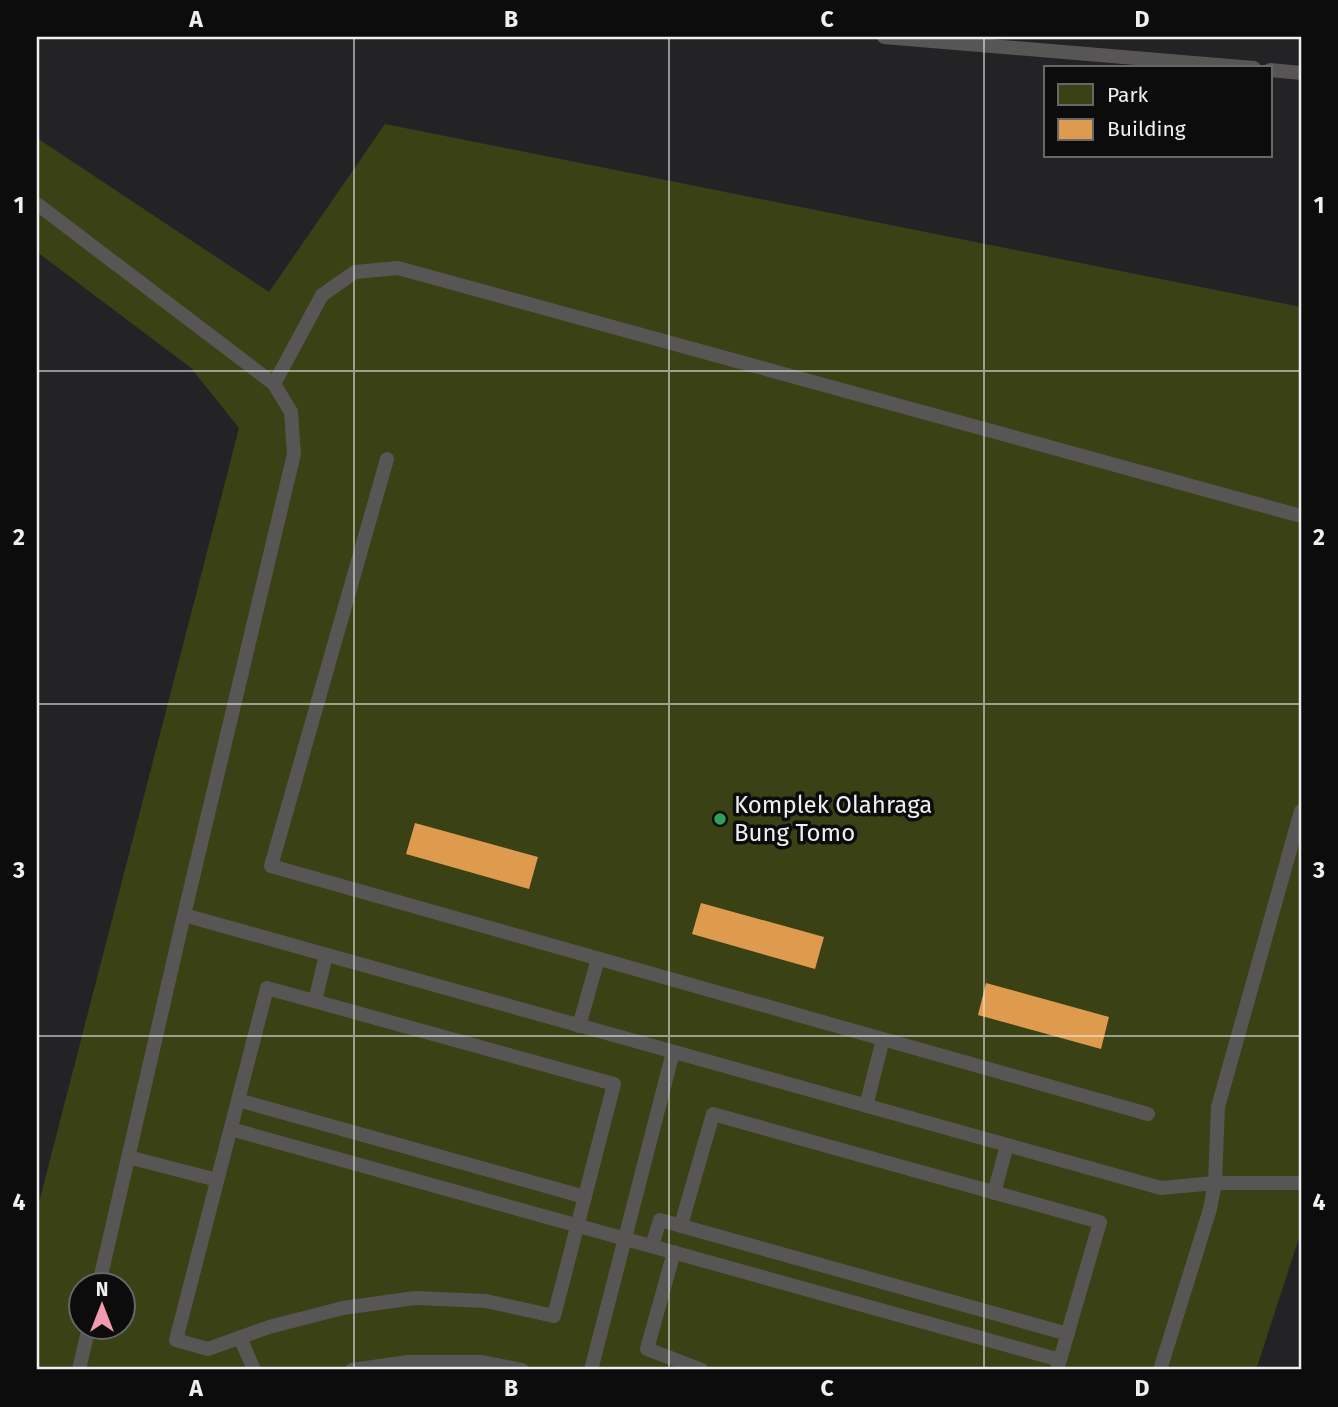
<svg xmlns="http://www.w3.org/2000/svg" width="1338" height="1407" viewBox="0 0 1338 1407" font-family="'Fira Sans',sans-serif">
<rect width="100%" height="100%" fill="#232225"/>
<!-- green -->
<path fill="#394115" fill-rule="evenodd" d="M 385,124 L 1301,307 L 1301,1232 L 1256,1370 L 37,1370 L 37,1210 L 239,428 L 191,368 L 37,252 L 37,138 L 269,292 ZM 80,1284 L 122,1284 L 122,1326 L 80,1326 Z"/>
<!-- building -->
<path fill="#de9b4e" d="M 415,823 L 538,857 L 529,889 L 406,854 Z
M 701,903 L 824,937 L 815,969 L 692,934 Z
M 986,983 L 1109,1017 L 1101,1049 L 978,1015 Z"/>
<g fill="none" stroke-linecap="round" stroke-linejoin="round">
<!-- lane -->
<path stroke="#575655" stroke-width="14" d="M 884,37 L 1254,68
M 1270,70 L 1301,73
M 37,204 L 274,384 L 291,412 L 294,454 L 184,915 L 99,1284
M 274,384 L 322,295 L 355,272 L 398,268 L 1301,516
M 387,459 L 271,866 L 1148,1114
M 184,915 L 1161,1188 L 1215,1183 L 1301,1183
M 267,988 L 614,1084 L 554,1316 L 486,1301 L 415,1298 L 343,1308 L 269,1327 L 208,1349 L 176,1340 Z
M 315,1001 L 326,955
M 579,1026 L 598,959
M 238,1100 L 585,1197
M 866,1106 L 883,1039
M 231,1129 L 1060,1360
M 128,1157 L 217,1180
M 994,1193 L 1007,1145
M 681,1225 L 713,1114 L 1100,1222 L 1057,1370
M 652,1246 L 660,1220 L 1068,1334
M 674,1252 L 647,1349 L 702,1370
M 240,1337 L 254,1370
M 79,1370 L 89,1326
M 352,1370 L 408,1362 L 482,1362 L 522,1370
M 591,1370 L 673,1052
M 1160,1370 L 1210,1209 L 1215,1183 L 1218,1107 L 1301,811"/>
</g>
<!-- grid -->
<path fill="none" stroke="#efeef0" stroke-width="2" stroke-opacity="0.55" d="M 354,37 L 354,1370M 669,37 L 669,1370M 984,37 L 984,1370M 37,371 L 1301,371M 37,704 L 1301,704M 37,1036 L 1301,1036"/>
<!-- markers -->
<circle fill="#2e9e5b" stroke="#0c0c0d" stroke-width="2.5" cx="720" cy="819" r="7"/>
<g text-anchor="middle" stroke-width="7" stroke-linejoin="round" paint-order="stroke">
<!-- poi labels -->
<g font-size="24" fill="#efeef0" stroke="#0c0c0d" text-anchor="start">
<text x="734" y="813">Komplek Olahraga<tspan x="734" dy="28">Bung Tomo</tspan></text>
</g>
</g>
<!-- border -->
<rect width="1338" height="1407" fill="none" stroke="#0c0c0d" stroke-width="77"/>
<!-- legend -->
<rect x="1044" y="66" width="228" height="91" fill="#0c0c0d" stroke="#676668" stroke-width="2"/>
<rect x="1058" y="84" width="35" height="21" fill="#394115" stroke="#676668" stroke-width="2"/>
<text x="1107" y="102" font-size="21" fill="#efeef0">Park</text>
<rect x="1058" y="119" width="35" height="21" fill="#de9b4e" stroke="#676668" stroke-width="2"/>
<text x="1107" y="136" font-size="21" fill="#efeef0">Building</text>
<!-- north arrow -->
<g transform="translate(102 1306)"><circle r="33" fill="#0c0c0d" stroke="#676668" stroke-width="2"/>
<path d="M0-5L12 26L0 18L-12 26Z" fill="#f29aae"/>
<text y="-10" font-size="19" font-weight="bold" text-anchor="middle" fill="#efeef0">N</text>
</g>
<rect x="38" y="38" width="1262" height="1330" fill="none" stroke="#efeef0" stroke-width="2.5"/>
<g font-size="23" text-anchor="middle" font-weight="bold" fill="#efeef0">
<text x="196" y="27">A</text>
<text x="511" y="27">B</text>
<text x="827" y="27">C</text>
<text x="1142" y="27">D</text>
<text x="19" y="213">1</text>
<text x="1319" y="213">1</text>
<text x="19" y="545">2</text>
<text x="1319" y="545">2</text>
<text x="19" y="878">3</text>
<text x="1319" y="878">3</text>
<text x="19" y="1210">4</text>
<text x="1319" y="1210">4</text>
<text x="196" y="1396">A</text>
<text x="511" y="1396">B</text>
<text x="827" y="1396">C</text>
<text x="1142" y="1396">D</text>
</g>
</svg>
